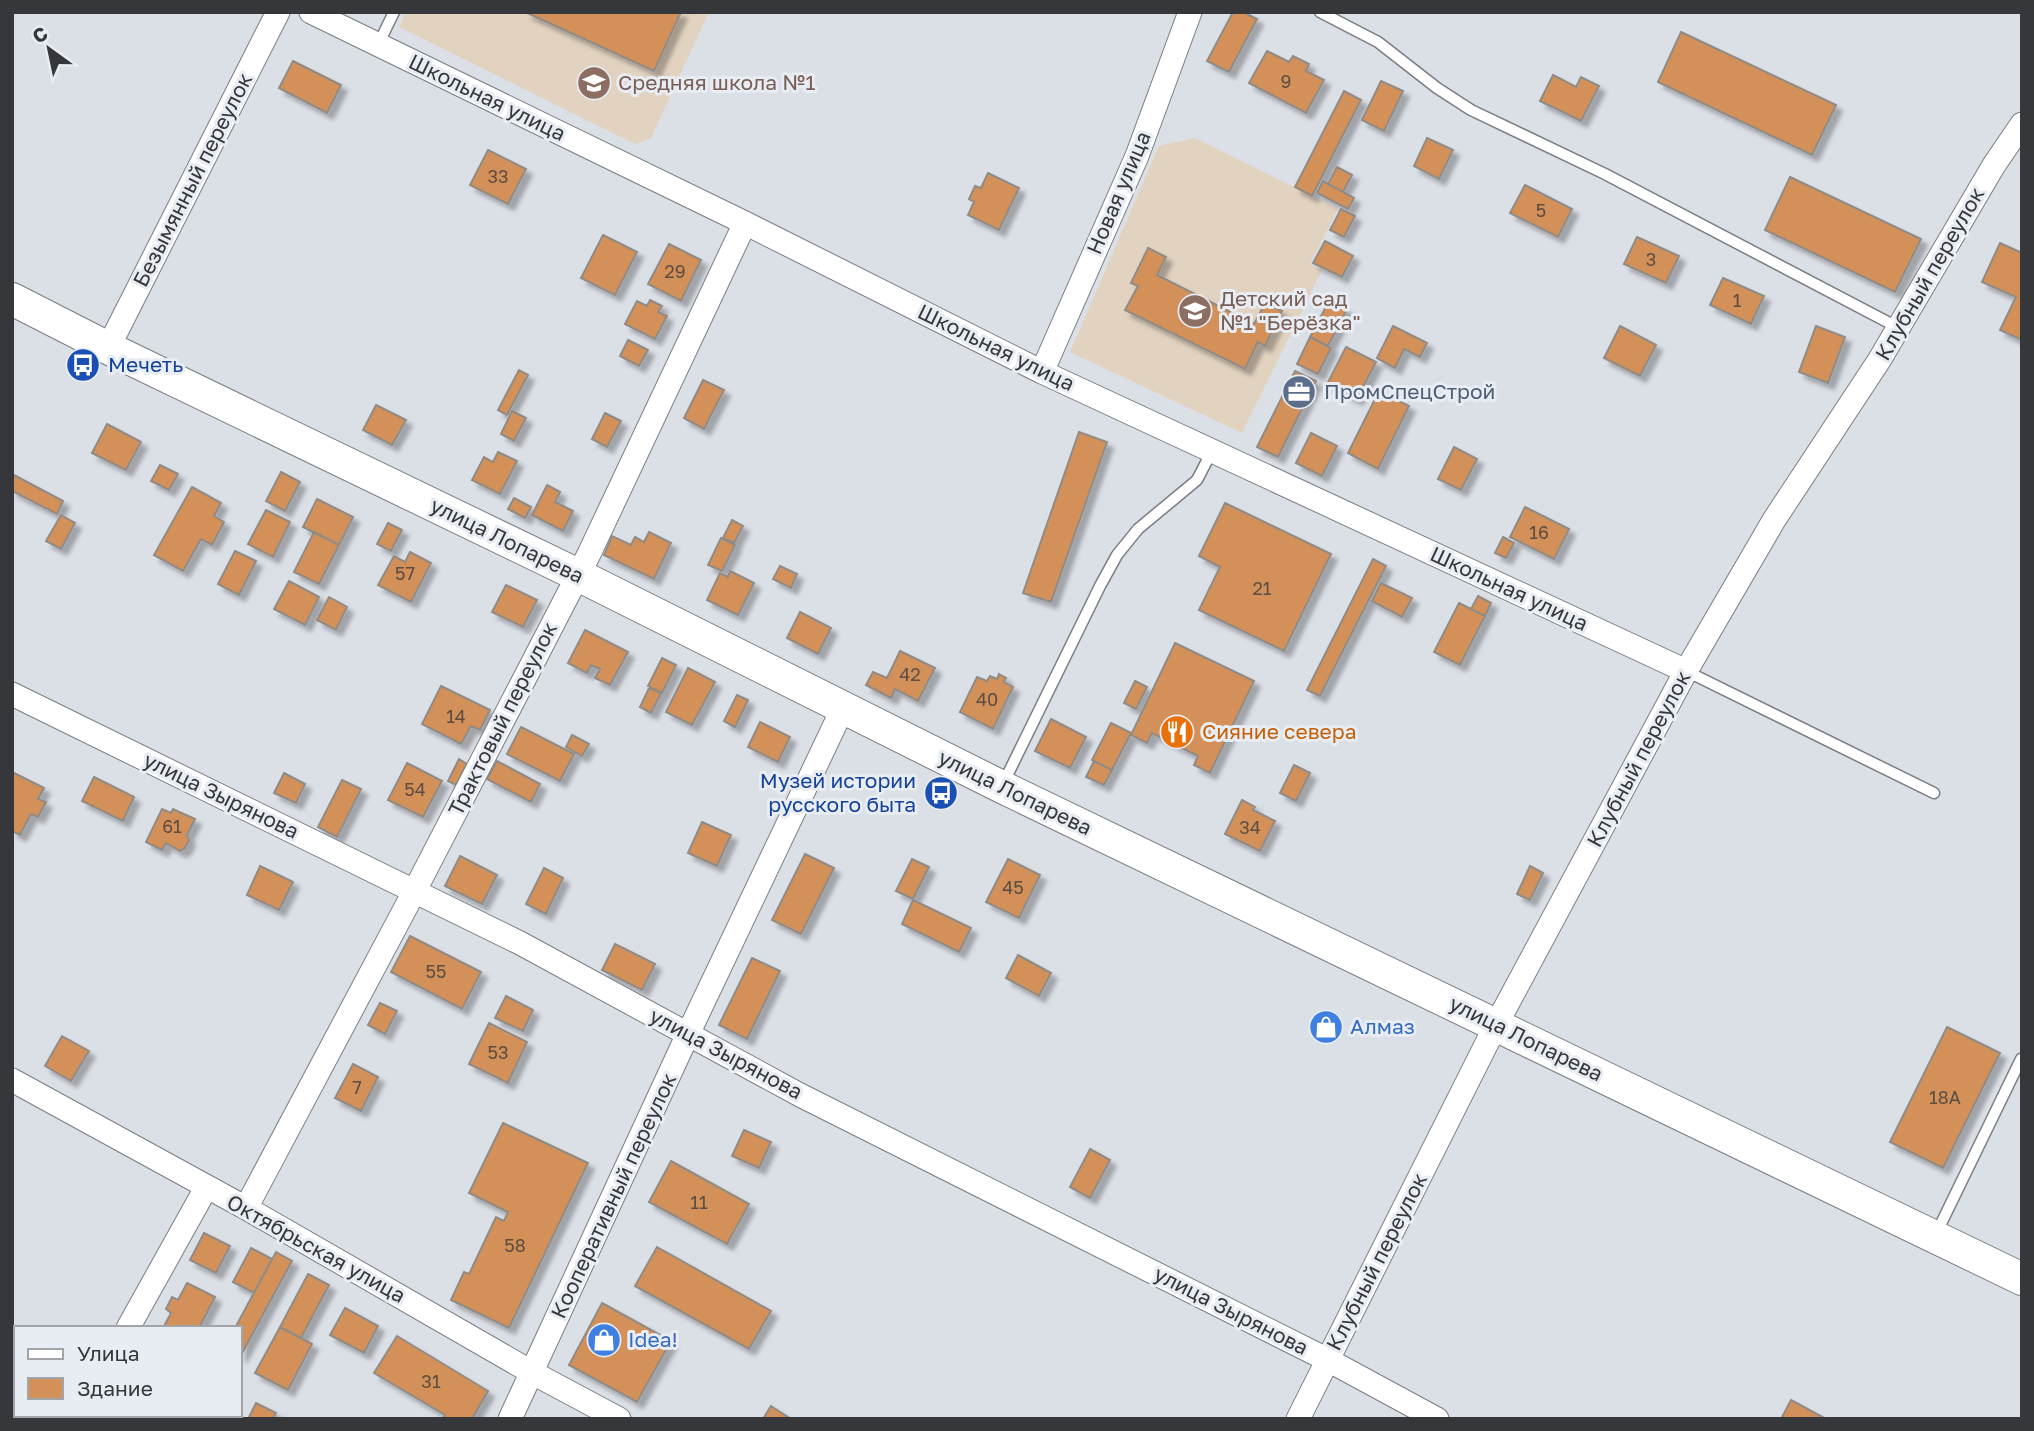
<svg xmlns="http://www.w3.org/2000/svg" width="2034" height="1431" viewBox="0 0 2034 1431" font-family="'Golos Text',sans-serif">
<defs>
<filter id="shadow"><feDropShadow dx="6" dy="6" stdDeviation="2" flood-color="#0004"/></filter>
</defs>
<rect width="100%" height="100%" fill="#dbdfe6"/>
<!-- education -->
<path fill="#e2d2c0" d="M 406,12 L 709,12 L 651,138 L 635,144 L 399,27 Z
M 1195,138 L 1338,209 L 1310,263 L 1322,270 L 1242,433 L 1070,352 L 1159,146 Z"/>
<!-- building -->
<path fill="#d39058" stroke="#918b86" stroke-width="2" filter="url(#shadow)" d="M 525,12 L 681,12 L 654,71 Z
M 1233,12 L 1243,12 L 1257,19 L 1229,72 L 1207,61 Z
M 1681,32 L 1836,105 L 1812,155 L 1658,82 Z
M 1267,51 L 1289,62 L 1293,56 L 1309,64 L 1306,71 L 1324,80 L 1306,113 L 1249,83 Z
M 293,61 L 341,85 L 327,113 L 279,88 Z
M 1553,75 L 1576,87 L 1581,77 L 1599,86 L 1581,121 L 1540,101 Z
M 1381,81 L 1403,91 L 1384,131 L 1362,120 Z
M 1344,91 L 1361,100 L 1312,196 L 1295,187 Z
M 1427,138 L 1453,150 L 1439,179 L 1414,166 Z
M 488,150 L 526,169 L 508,204 L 470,185 Z
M 1337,167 L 1352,175 L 1343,192 L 1328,184 Z
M 988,173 L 1019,188 L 999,230 L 968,215 L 974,202 L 969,199 L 975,186 L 981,188 Z
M 1790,177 L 1921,239 L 1895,292 L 1765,230 Z
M 1323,181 L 1354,198 L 1348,209 L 1317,193 Z
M 1525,185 L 1572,209 L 1558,237 L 1510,213 Z
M 1341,209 L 1355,216 L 1344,237 L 1330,230 Z
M 603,235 L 637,252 L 615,295 L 581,278 Z
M 1637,237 L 1679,256 L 1666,283 L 1624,264 Z
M 1325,241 L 1353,256 L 1342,277 L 1313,263 Z
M 2000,243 L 2022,253 L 2022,340 L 2000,330 L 2016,297 L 1982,282 Z
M 669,244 L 701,260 L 681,301 L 648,284 Z
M 1148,248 L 1166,257 L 1157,275 L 1254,324 L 1265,303 L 1282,311 L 1265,346 L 1258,342 L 1245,369 L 1125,310 L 1138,286 L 1131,283 Z
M 1723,278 L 1764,296 L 1751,324 L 1710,305 Z
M 650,300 L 662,306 L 658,312 L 667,316 L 655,339 L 625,324 L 637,301 L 647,306 Z
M 1329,301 L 1347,309 L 1328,346 L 1310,337 Z
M 1393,326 L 1427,343 L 1420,357 L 1404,349 L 1395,368 L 1377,358 Z
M 1620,326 L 1656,345 L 1640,376 L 1604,358 Z
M 1816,326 L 1845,337 L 1828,383 L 1799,372 Z
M 1310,337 L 1331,348 L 1318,374 L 1297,364 Z
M 628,340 L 648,350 L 639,366 L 620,356 Z
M 1346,347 L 1376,362 L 1357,399 L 1327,384 Z
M 519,370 L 528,375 L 507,415 L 498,410 Z
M 1295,371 L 1316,381 L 1278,457 L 1257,447 Z
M 703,380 L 724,390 L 704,429 L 684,418 Z
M 1379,391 L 1409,406 L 1378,469 L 1348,453 Z
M 376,405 L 406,420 L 392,445 L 363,430 Z
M 512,411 L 526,418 L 514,441 L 501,434 Z
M 605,413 L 621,421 L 607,447 L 592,439 Z
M 107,424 L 141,442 L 126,470 L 92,453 Z
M 1079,432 L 1107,442 L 1051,602 L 1023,593 Z
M 1311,433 L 1337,446 L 1322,476 L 1296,463 Z
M 1454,447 L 1477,459 L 1461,490 L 1438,479 Z
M 498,452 L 517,461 L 500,494 L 472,480 L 484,457 L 493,462 Z
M 160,465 L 178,474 L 169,490 L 151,481 Z
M 281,472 L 300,482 L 285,511 L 266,501 Z
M 12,474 L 63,501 L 57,514 L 12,491 Z
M 547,485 L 560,492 L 555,502 L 573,511 L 563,531 L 532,515 Z
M 192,487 L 221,503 L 214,516 L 224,522 L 212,545 L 201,539 L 183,571 L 154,555 Z
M 514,498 L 531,507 L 525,518 L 508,509 Z
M 317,499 L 353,517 L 339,545 L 303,527 Z
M 1225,503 L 1331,554 L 1284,651 L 1199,610 L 1220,567 L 1199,556 Z
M 1525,507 L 1569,529 L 1554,559 L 1510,537 Z
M 266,510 L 290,522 L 273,557 L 248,544 Z
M 61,515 L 75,523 L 61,549 L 46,541 Z
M 732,520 L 743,526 L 734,543 L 723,538 Z
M 388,523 L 402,530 L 391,551 L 377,544 Z
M 314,532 L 339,545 L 319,584 L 294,572 Z
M 649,532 L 671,543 L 654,579 L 604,555 L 612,536 L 631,545 L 635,537 L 644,542 Z
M 1503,537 L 1514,543 L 1506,558 L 1495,553 Z
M 721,538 L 735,545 L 722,571 L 708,565 Z
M 235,551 L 256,561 L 239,595 L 218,584 Z
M 410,552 L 431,563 L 411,602 L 378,585 L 394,556 L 405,562 Z
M 1373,559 L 1386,566 L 1320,696 L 1307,690 Z
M 780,566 L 797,574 L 791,588 L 773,579 Z
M 730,571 L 754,583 L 738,615 L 707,600 L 720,573 L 728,577 Z
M 289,581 L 319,597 L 305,625 L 274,609 Z
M 1381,583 L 1412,598 L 1402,617 L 1372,601 Z
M 506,585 L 537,600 L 523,627 L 492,612 Z
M 1478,596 L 1491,603 L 1485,616 L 1471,609 Z
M 329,597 L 347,607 L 336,630 L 317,620 Z
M 1459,603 L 1485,616 L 1460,665 L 1434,652 Z
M 800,612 L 831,628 L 818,654 L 787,638 Z
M 585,630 L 628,652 L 610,685 L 595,678 L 600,669 L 591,665 L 587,673 L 568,663 Z
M 1175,643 L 1254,681 L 1210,773 L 1194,765 L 1198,756 L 1152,733 L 1147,743 L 1131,735 Z
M 900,651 L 935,668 L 918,701 L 895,689 L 891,698 L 866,685 L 873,672 L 887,678 Z
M 662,658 L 676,665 L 662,693 L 648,686 Z
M 688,668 L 715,682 L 692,725 L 666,712 Z
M 999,674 L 1006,678 L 1004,682 L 1013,687 L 993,729 L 960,712 L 977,677 L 987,681 L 990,676 L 997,679 Z
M 1135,681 L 1147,687 L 1136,709 L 1124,703 Z
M 441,686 L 490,710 L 480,730 L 471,726 L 461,744 L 422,724 Z
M 649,688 L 661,693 L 651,713 L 640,707 Z
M 737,695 L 748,700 L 735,727 L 724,721 Z
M 1051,719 L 1086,737 L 1070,768 L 1035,751 Z
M 760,722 L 790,737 L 778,762 L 748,747 Z
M 1111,723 L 1131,733 L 1112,770 L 1092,760 Z
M 521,727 L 574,754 L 560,781 L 507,754 Z
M 572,735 L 589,744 L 582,756 L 566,747 Z
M 459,759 L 467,764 L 456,785 L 448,781 Z
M 497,761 L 540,784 L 531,802 L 487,779 Z
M 1094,761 L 1112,770 L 1104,785 L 1086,777 Z
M 407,763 L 442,781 L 423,817 L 388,800 Z
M 1294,765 L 1310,773 L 1296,801 L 1280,793 Z
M 12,772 L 44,788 L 38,799 L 46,802 L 38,817 L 31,814 L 20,835 L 12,831 Z
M 284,773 L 305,784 L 296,803 L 274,793 Z
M 94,777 L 134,797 L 123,821 L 82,801 Z
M 342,780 L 361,789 L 337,837 L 318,827 Z
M 1242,800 L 1255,807 L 1253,810 L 1275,821 L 1260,851 L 1225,834 Z
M 162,809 L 171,813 L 173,809 L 195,819 L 187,835 L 189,840 L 185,848 L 180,851 L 166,843 L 162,850 L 146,842 Z
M 702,822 L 731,835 L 717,866 L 688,853 Z
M 805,854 L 834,868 L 801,934 L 772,920 Z
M 460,856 L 497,875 L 482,904 L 445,886 Z
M 912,859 L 929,867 L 913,899 L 896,891 Z
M 1008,859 L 1040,875 L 1019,918 L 986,902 Z
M 260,866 L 293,882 L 279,910 L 247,895 Z
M 1530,866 L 1543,873 L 1530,900 L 1517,894 Z
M 544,868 L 563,878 L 546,914 L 526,904 Z
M 913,900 L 971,928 L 959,952 L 902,924 Z
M 410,936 L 481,972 L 462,1009 L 391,972 Z
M 615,944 L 655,964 L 642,990 L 602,970 Z
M 1018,955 L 1051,973 L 1039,996 L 1006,978 Z
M 752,958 L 780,971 L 747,1039 L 719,1025 Z
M 506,996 L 533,1010 L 523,1031 L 495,1018 Z
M 380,1003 L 397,1011 L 385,1034 L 368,1025 Z
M 489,1023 L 527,1042 L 508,1083 L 469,1064 Z
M 1947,1027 L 2000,1053 L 1943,1168 L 1890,1142 Z
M 62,1036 L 89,1051 L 71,1081 L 45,1066 Z
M 353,1064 L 378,1077 L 361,1111 L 335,1098 Z
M 503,1123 L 588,1163 L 509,1328 L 451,1300 L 464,1272 L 469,1274 L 496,1217 L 504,1221 L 508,1212 L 469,1193 Z
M 744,1130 L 771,1142 L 759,1168 L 732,1156 Z
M 1090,1149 L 1110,1160 L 1090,1198 L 1070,1187 Z
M 671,1161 L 749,1204 L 727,1244 L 649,1202 Z
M 204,1233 L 230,1246 L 216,1273 L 190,1260 Z
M 657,1247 L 771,1311 L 749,1349 L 635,1286 Z
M 251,1248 L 272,1259 L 254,1293 L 233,1282 Z
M 276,1252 L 292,1261 L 240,1357 L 240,1328 L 235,1328 Z
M 308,1274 L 329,1285 L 301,1338 L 280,1327 Z
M 187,1283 L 215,1297 L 199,1328 L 163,1328 L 171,1313 L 166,1309 L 172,1297 L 178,1300 Z
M 602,1303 L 671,1341 L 637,1402 L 569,1365 Z
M 345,1308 L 378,1326 L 364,1353 L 330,1335 Z
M 280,1327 L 312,1344 L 288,1390 L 255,1373 Z
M 397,1336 L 488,1391 L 472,1419 L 443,1419 L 445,1415 L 374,1373 Z
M 1791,1400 L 1826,1419 L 1781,1419 Z
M 256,1403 L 276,1413 L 273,1419 L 248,1419 Z
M 771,1406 L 791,1419 L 763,1419 Z"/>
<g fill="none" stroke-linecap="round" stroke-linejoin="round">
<!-- service casing -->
<g stroke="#797d83" stroke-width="13">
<path id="service" d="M 1320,12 L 1378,42 L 1437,88 L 1471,110 L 1605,174 L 1899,328
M 378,45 L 394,12
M 1686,671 L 1934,793
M 1003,784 L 1100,586 L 1117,555 L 1138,529 L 1197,480 L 1212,451
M 1936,1234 L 2021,1059"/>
</g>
<!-- minor casing -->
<g stroke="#797d83" stroke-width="25">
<path id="minor" d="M 311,12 L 745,223 L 1042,372 L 1686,671
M 108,348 L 278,12
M 1042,372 L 1137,156 L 1190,12
M 12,694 L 520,943 L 800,1095 L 1328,1360 L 1437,1419
M 12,1080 L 246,1208 L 533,1373 L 619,1419
M 246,1208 L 414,892 L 589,554 L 745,223
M 128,1328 L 206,1188
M 12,1347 L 16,1349
M 132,1415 L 138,1419
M 510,1419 L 688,1034 L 843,708
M 1298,1419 L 1496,1025 L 1686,671 L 1774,520 L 1880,359 L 1994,165 L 2022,124"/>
</g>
<!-- secondary casing -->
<g stroke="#797d83" stroke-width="34">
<path id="secondary" d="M 12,299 L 108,348 L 578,575 L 1002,787 L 2022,1279"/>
</g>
<!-- service -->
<use href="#service" stroke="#fff" stroke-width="10"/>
<!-- minor -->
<use href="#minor" stroke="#fff" stroke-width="23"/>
<!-- secondary -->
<use href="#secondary" stroke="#fff" stroke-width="32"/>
</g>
<!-- icons -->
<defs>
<g id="school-disc" transform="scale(1.75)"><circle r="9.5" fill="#8d6e63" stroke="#e8ecf3"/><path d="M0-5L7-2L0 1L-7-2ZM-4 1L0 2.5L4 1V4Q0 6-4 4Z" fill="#fff"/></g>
<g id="bus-disc" transform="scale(1.75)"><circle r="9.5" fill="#1a4fb4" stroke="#e8ecf3"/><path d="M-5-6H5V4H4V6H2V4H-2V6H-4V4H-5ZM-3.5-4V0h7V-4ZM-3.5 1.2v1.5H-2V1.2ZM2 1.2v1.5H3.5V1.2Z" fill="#fff"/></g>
<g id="office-disc" transform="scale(1.75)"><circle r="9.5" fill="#5c6f8a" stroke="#e8ecf3"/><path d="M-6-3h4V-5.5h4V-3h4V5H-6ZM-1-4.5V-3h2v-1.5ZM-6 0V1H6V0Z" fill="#fff"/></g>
<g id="restaurant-disc" transform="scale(1.75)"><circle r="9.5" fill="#e8710a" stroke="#e8ecf3"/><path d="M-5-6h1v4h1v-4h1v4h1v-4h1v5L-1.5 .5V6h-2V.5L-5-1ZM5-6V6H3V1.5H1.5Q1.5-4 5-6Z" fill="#fff"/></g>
<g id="shop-disc" transform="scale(1.75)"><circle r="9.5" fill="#3f7fe0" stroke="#e8ecf3"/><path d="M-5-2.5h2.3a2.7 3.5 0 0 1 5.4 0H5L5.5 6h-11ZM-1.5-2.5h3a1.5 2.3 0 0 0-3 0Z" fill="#fff"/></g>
</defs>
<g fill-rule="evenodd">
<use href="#school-disc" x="594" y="83"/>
<use href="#school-disc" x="1195" y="311"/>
<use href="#bus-disc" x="83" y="365"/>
<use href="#office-disc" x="1299" y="392"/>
<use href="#restaurant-disc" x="1177" y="732"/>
<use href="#bus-disc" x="941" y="793"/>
<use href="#shop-disc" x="1326" y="1027"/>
<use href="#shop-disc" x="604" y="1340"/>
</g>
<g text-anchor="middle" stroke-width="6" stroke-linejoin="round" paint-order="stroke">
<!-- number labels -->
<g font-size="18" fill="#5d4d42">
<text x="1286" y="88">9</text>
<text x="498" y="183">33</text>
<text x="1541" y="217">5</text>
<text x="1651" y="266">3</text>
<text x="675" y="278">29</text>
<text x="1737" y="307">1</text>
<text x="1539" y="539">16</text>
<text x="405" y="580">57</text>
<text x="1262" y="595">21</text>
<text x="910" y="681">42</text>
<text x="987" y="706">40</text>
<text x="456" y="723">14</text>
<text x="415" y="796">54</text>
<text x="172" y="833">61</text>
<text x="1250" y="834">34</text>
<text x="1013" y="894">45</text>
<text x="436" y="978">55</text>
<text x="498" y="1059">53</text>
<text x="357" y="1094">7</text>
<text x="1945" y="1104">18А</text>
<text x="699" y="1209">11</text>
<text x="515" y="1252">58</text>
<text x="431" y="1388">31</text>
</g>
<!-- education labels -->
<g font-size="21" fill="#785e54" stroke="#e8ecf3" text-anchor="start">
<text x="618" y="90">Средняя школа №1</text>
<text x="1220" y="306">Детский сад<tspan x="1220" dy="24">№1 "Берёзка"</tspan></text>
</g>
<!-- street labels -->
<g font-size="21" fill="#36373a" stroke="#e8ecf3">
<text transform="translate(487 98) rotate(26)" y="7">Школьная улица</text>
<text transform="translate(193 180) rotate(-63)" y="7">Безымянный переулок</text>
<text transform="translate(1119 193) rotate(-67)" y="7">Новая улица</text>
<text transform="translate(1930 274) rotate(-60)" y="7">Клубный переулок</text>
<text transform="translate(996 348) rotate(26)" y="7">Школьная улица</text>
<text transform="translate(507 541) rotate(26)" y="7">улица Лопарева</text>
<text transform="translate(1509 589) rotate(25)" y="7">Школьная улица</text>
<text transform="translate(503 719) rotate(-63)" y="7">Трактовый переулок</text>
<text transform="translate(1639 759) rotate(-62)" y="7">Клубный переулок</text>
<text transform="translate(1015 793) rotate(26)" y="7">улица Лопарева</text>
<text transform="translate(221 796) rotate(26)" y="7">улица Зырянова</text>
<text transform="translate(1526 1039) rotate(26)" y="7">улица Лопарева</text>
<text transform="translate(726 1054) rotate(28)" y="7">улица Зырянова</text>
<text transform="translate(614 1196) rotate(-65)" y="7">Кооперативный переулок</text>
<text transform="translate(316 1249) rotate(29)" y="7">Октябрьская улица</text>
<text transform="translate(1377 1262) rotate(-63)" y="7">Клубный переулок</text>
<text transform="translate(1231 1311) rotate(27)" y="7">улица Зырянова</text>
</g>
<!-- transit labels -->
<g font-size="21" fill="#164399" stroke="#e8ecf3" text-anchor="start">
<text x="108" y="372">Мечеть</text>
<text x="916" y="788" text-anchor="end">Музей истории<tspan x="916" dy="24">русского быта</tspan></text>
</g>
<!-- service labels -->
<g font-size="21" fill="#4e5e75" stroke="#e8ecf3" text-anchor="start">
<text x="1324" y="399">ПромСпецСтрой</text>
</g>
<!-- food labels -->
<g font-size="21" fill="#c56008" stroke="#e8ecf3" text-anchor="start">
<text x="1202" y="739">Сияние севера</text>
</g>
<!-- shop labels -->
<g font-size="21" fill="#366cbe" stroke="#e8ecf3" text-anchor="start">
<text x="1350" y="1034">Алмаз</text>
<text x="628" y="1347">Idea!</text>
</g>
</g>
<!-- border -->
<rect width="2034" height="1431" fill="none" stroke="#36373a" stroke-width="28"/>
<!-- legend -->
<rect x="14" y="1326" width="228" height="91" fill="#e8ecf3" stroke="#a1a4a9" stroke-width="2"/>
<rect x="28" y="1349" width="35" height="10" fill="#ffffff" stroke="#a1a4a9" stroke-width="2"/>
<text x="77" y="1361" font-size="21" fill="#36373a">Улица</text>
<rect x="28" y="1378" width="35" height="21" fill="#d39058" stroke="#a1a4a9" stroke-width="2"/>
<text x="77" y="1396" font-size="21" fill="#36373a">Здание</text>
<!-- north arrow -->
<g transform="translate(49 49) rotate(327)" stroke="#e8ecf3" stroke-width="5" paint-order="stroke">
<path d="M0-5L12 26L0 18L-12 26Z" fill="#36373a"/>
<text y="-10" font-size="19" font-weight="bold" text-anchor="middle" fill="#36373a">С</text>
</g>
</svg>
